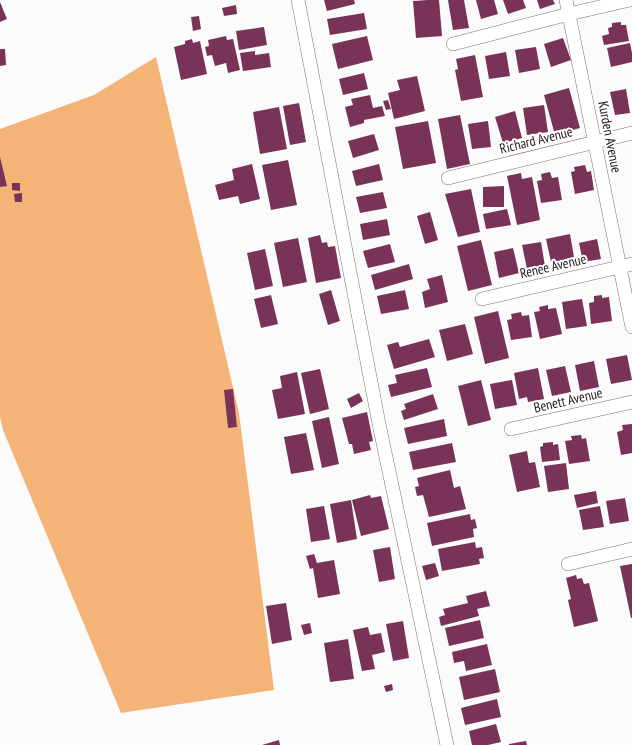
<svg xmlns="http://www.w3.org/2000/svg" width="632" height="745" viewBox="0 0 632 745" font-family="'PT Sans Narrow',sans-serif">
<rect width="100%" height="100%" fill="#fbfbfb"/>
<!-- forest -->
<path fill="#f4b478" d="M 156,57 L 239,413 L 274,690 L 121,713 L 3,430 L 0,417 L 0,129 L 94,95 Z"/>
<!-- building -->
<path fill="#793358" d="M 324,0 L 354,0 L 355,4 L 327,11 Z
M 428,0 L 439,0 L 442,36 L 416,38 L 413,1 Z
M 448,0 L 464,0 L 469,28 L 453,30 Z
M 476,0 L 494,0 L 498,14 L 481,19 Z
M 503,0 L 523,0 L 526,8 L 508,14 Z
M 537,0 L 553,0 L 555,4 L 540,9 Z
M 0,2 L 7,19 L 0,22 Z
M 236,5 L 237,14 L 224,16 L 222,8 Z
M 364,13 L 367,29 L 330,35 L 327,19 Z
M 199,16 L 201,29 L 193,31 L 191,17 Z
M 621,22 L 621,25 L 626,25 L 629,41 L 604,45 L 602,36 L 609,34 L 608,28 L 612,27 L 612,23 Z
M 264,27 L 267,45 L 239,50 L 236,31 Z
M 226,36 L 227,40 L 233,39 L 240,70 L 228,73 L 226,63 L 215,66 L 212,55 L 207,56 L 205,47 L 209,46 L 208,40 Z
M 367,36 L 373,60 L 338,69 L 332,44 Z
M 563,38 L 571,60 L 551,67 L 544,44 Z
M 192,39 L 193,43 L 200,41 L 207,74 L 181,80 L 174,47 L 185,44 L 185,41 Z
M 630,43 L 632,53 L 632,62 L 611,67 L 607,48 Z
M 536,47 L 540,69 L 519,73 L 515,50 Z
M 0,49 L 5,49 L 6,65 L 0,66 Z
M 255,51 L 255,55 L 269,53 L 271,67 L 243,71 L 240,53 Z
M 506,52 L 510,76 L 489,79 L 485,56 Z
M 475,55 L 483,97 L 461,101 L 455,70 L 458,69 L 456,59 Z
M 364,73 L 368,89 L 343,95 L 339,79 Z
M 417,76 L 425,111 L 394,119 L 388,93 L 400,90 L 397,80 Z
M 569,88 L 580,128 L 555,135 L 544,95 Z
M 626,89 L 630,113 L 615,115 L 610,92 Z
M 370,95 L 373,108 L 382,106 L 385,116 L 364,120 L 364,123 L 350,127 L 345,107 L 353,105 L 351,99 Z
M 388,100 L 391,109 L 386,110 L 383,101 Z
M 299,103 L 306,142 L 290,145 L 283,106 Z
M 544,105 L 548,132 L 527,135 L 523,108 Z
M 279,107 L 287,149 L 260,154 L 253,112 Z
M 515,111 L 522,138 L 503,143 L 495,117 Z
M 460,115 L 470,164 L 447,169 L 438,119 Z
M 428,121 L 436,163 L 403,169 L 395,127 Z
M 488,121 L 491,147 L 472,149 L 468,124 Z
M 374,134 L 379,150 L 353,158 L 348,141 Z
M 0,157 L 7,186 L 0,187 Z
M 288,160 L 297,205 L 271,210 L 262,165 Z
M 252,164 L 260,199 L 240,204 L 238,196 L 219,200 L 215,185 L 234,180 L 232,169 Z
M 379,164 L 383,180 L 356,186 L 352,171 Z
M 585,165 L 587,172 L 591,171 L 594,190 L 575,194 L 571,172 L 575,171 L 574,167 Z
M 550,172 L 552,178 L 558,177 L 562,200 L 541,203 L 537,181 L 542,180 L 541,174 Z
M 521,173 L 522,179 L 532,177 L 540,220 L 517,225 L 507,176 Z
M 12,183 L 20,183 L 20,191 L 12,190 Z
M 504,186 L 504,207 L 483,207 L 483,187 Z
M 471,189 L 480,232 L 458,237 L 445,194 Z
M 383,192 L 387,208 L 360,213 L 356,197 Z
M 22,193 L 22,202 L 15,202 L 14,194 Z
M 507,209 L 511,225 L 486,229 L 483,214 Z
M 430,212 L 438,240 L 425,244 L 417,216 Z
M 387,219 L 390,235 L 363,240 L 360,224 Z
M 570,234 L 574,257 L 566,259 L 567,263 L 559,264 L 557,261 L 551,262 L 546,239 Z
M 320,235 L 322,243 L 327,242 L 328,247 L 335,246 L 341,278 L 316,283 L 308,238 Z
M 298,238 L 307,282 L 283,287 L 274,243 Z
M 597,239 L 601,259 L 583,262 L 579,243 Z
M 481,240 L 492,285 L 468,291 L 457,246 Z
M 541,242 L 545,266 L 527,269 L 522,245 Z
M 390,244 L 395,262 L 368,268 L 363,251 Z
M 513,248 L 519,273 L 499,278 L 494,252 Z
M 265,249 L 273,286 L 255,290 L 247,253 Z
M 409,264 L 413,279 L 375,290 L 371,275 Z
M 442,275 L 448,302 L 425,308 L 422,292 L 430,289 L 427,279 Z
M 331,290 L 340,321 L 328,325 L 319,294 Z
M 405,290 L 409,309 L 381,314 L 377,296 Z
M 271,295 L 278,324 L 261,328 L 254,299 Z
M 602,295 L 602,298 L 609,297 L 612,321 L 591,324 L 589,303 L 594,302 L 594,296 Z
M 582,299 L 587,326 L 566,329 L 562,302 Z
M 548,305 L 548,309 L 556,308 L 562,334 L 540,339 L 534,312 L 540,311 L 539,307 Z
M 498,311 L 509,358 L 485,364 L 474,317 Z
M 521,312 L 522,316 L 529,315 L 532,337 L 511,340 L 507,320 L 512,319 L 511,314 Z
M 465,324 L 473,354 L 447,361 L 439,330 Z
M 429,339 L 435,357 L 394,369 L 387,345 L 398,342 L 400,347 Z
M 627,355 L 632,380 L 611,384 L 606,359 Z
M 594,361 L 599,387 L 580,391 L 575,365 Z
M 565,366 L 571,392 L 552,396 L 546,370 Z
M 427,368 L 432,387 L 391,397 L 388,385 L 397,383 L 395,375 Z
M 538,368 L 544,399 L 528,402 L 527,397 L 519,399 L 514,373 Z
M 320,369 L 329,409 L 310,414 L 301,373 Z
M 297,372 L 305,414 L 278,419 L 272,390 L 282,388 L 280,376 Z
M 481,380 L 491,420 L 468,426 L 458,386 Z
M 512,380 L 517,405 L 495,409 L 490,384 Z
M 233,389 L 237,427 L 228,428 L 224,390 Z
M 359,393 L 363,401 L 351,408 L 347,399 Z
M 433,394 L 438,409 L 404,420 L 401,411 L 406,409 L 404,404 Z
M 367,412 L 373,441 L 369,442 L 371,450 L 354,454 L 352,444 L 349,444 L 342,418 Z
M 329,417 L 339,464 L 322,468 L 312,421 Z
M 444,419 L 447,436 L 408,444 L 404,428 Z
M 632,424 L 632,453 L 621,455 L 617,432 L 623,430 L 622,425 Z
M 306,433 L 314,470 L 291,474 L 284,437 Z
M 581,435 L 582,439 L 586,438 L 590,461 L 569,464 L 565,441 L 572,440 L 571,436 Z
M 553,442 L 553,445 L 558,444 L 560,460 L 542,462 L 540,447 L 543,446 L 543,443 Z
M 452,443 L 456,462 L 413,470 L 409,452 Z
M 527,451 L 529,463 L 535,462 L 540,487 L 517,492 L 509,455 Z
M 566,463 L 569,489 L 548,492 L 544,466 Z
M 450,470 L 454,488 L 460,486 L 466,509 L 429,517 L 423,495 L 417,496 L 415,487 L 419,486 L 417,478 Z
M 596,491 L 598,503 L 577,508 L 574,495 Z
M 370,495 L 371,498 L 381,496 L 389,529 L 361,536 L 352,500 Z
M 625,498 L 629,521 L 610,524 L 606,501 Z
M 351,500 L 357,539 L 337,543 L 330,504 Z
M 324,506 L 330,539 L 311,542 L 306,509 Z
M 600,506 L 604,527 L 583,530 L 579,510 Z
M 470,514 L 471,520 L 475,519 L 477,528 L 473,529 L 474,537 L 432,546 L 427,523 Z
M 475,542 L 476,548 L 482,547 L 484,558 L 479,559 L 480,564 L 442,571 L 438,549 Z
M 390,547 L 395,579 L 379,582 L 373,550 Z
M 314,554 L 317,563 L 334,560 L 340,594 L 318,598 L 313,568 L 310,569 L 306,556 Z
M 435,563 L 439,576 L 426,580 L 422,566 Z
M 632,564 L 632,618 L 631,618 L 620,566 Z
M 576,575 L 577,579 L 582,578 L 584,584 L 589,583 L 598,621 L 574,627 L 568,600 L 571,599 L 566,578 Z
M 486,591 L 490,606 L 477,609 L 479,616 L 441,626 L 439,617 L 445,615 L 443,609 L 468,603 L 466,596 Z
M 286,603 L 292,640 L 272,644 L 266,606 Z
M 480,620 L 484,638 L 449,646 L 445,628 Z
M 403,621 L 409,658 L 393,661 L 386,624 Z
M 310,623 L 312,633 L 304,635 L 301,625 Z
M 368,627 L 370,635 L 381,633 L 385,652 L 372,655 L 375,669 L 362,671 L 353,630 Z
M 348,639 L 354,679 L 330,682 L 324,643 Z
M 487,644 L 492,665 L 466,671 L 464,661 L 454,663 L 452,652 Z
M 495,669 L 500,692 L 464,700 L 459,677 Z
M 392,684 L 393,690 L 386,692 L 384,686 Z
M 497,699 L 501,717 L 465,725 L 461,708 Z
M 496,724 L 501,742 L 488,745 L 472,745 L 469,731 Z
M 279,740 L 280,745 L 262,745 Z
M 526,741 L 527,745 L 509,745 L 509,744 Z"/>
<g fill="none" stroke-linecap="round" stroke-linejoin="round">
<!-- minor casing -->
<g stroke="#896a6c" stroke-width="14">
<path id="minor" d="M 298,0 L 379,424 L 447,745
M 566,0 L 632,327
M 453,44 L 569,14 L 630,0
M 448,178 L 632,133
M 482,299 L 632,264
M 511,429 L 632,402
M 568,564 L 632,549"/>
</g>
<!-- minor -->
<use href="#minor" stroke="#fff" stroke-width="13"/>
</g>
<g text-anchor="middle" stroke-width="4" stroke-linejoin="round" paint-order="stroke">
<!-- street labels -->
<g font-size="14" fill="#241718" stroke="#fff">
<text transform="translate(610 137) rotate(79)" y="5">Kurden Avenue</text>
<text transform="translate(536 140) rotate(-14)" y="5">Richard Avenue</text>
<text transform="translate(553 266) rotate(-13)" y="5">Renee Avenue</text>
<text transform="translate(568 400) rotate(-13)" y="5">Benett Avenue</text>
</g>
</g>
</svg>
